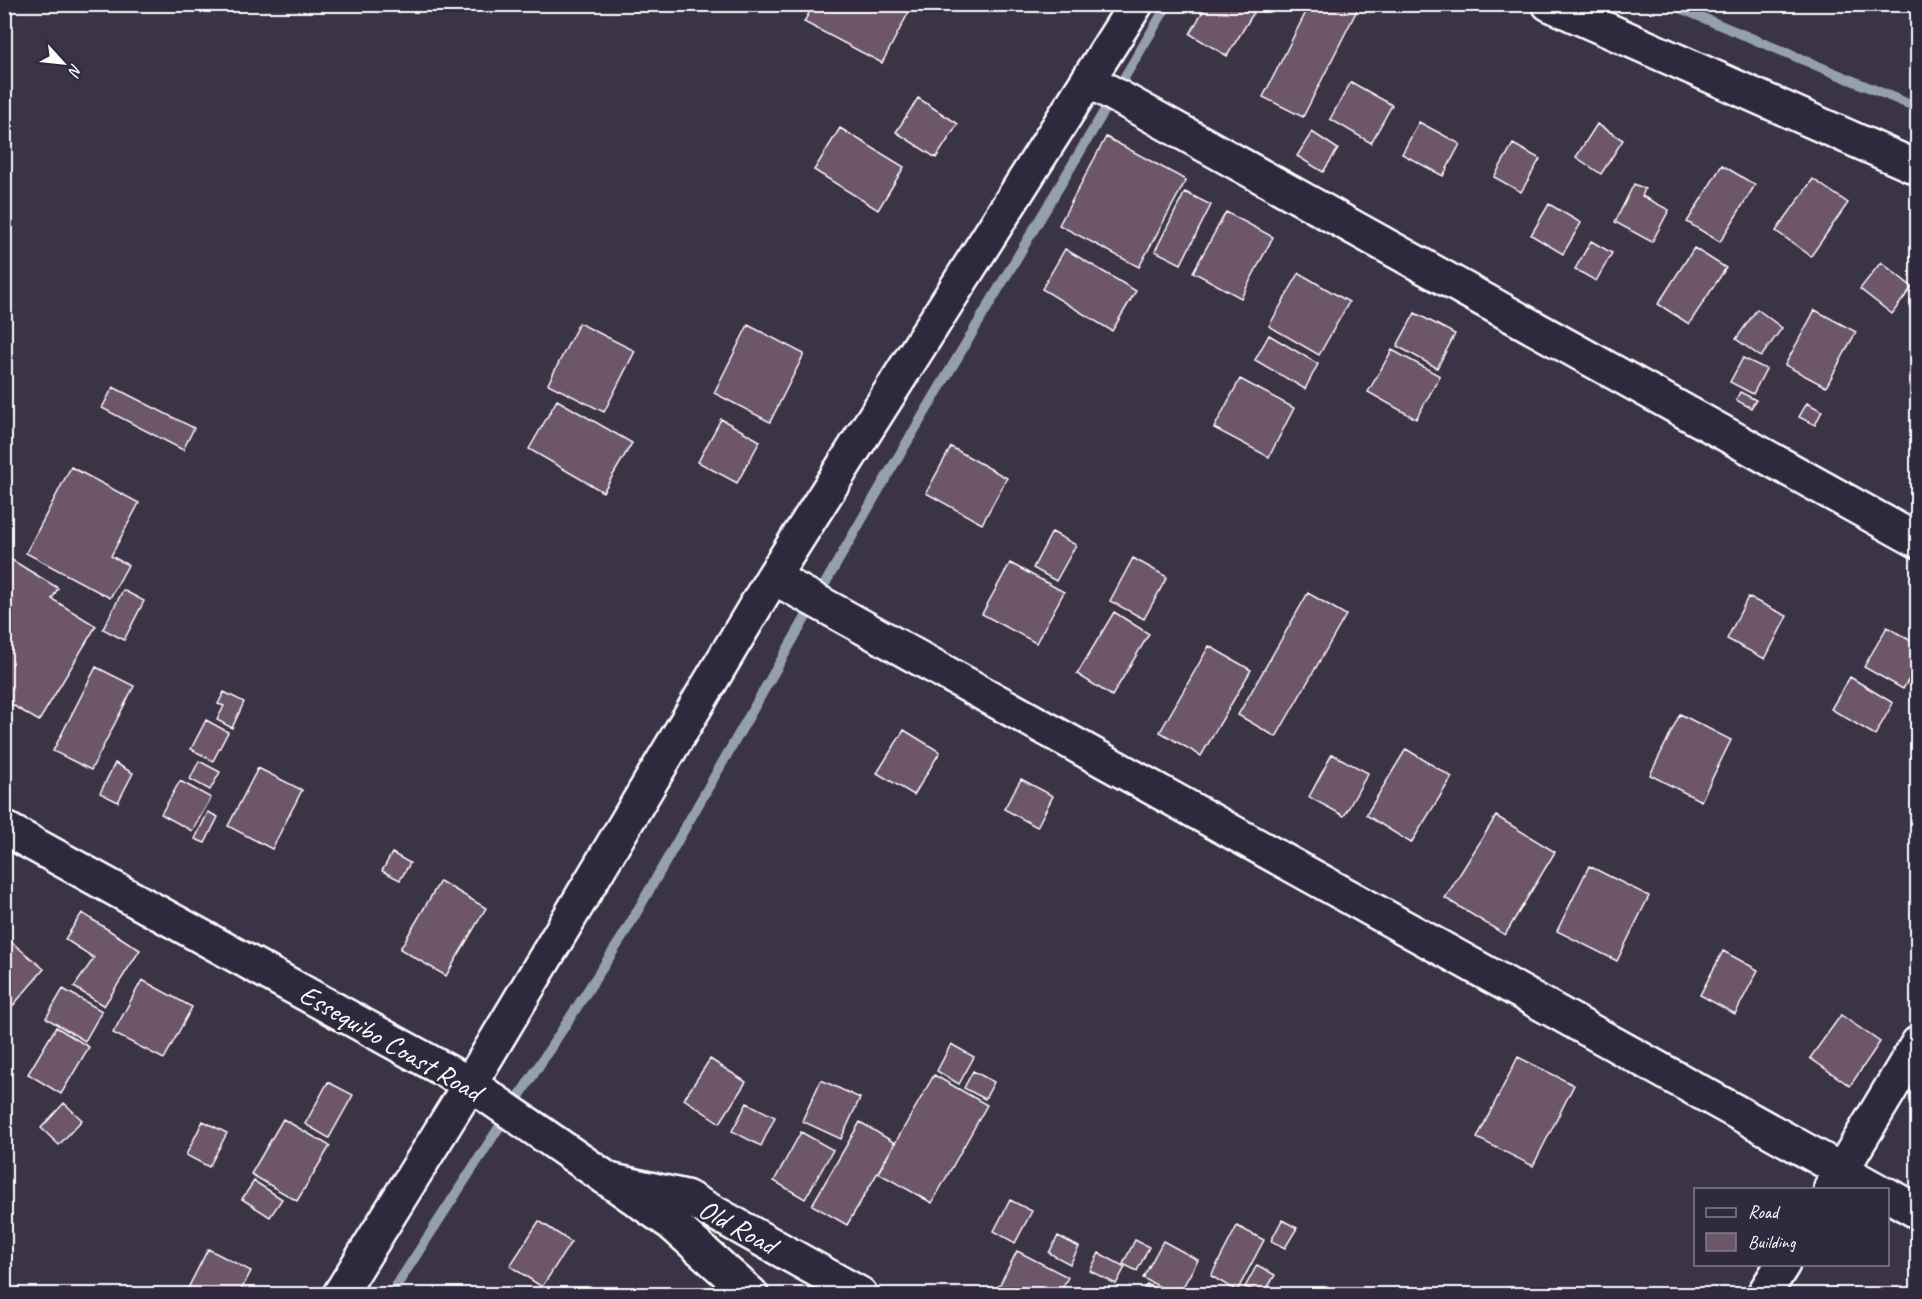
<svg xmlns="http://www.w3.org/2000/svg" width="1922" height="1299" viewBox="0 0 1922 1299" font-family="Caveat,sans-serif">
<rect width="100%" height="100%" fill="#3b3346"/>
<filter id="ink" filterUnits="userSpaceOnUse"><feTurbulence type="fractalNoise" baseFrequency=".0167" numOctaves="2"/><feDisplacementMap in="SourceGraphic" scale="12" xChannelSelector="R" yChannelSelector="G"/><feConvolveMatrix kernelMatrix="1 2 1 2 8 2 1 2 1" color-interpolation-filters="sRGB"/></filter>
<g filter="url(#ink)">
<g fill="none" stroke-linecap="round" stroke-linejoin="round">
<!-- stream -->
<path stroke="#94a0ae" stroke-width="10" d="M 1670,4 L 1918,108
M 391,1294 L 623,936 L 881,486 L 1168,4"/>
</g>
<!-- building -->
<path fill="#6d5669" stroke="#fff" stroke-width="1.5" d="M 814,4 L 913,4 L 882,63 L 804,22 Z
M 1207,4 L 1249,4 L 1256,9 L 1227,56 L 1190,34 Z
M 1310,4 L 1360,4 L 1303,117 L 1263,97 Z
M 1351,82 L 1392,105 L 1371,143 L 1330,119 Z
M 918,98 L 958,124 L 936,158 L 896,132 Z
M 1419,122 L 1460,144 L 1443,176 L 1402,154 Z
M 1597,124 L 1623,140 L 1601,174 L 1576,157 Z
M 840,128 L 904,167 L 878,210 L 814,170 Z
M 1312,132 L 1338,149 L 1323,172 L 1297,156 Z
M 1106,137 L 1186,180 L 1139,267 L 1059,225 Z
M 1513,144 L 1540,159 L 1521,192 L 1494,177 Z
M 1722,165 L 1755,185 L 1720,242 L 1687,222 Z
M 1813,179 L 1848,203 L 1811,256 L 1776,231 Z
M 1634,184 L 1645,189 L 1642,196 L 1669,210 L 1652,242 L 1615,222 Z
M 1185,192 L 1211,205 L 1181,264 L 1155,251 Z
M 1549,204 L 1581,223 L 1563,254 L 1531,235 Z
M 1226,212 L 1273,237 L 1241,298 L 1193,272 Z
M 1591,241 L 1612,253 L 1596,281 L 1575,269 Z
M 1694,248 L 1726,268 L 1689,324 L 1658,304 Z
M 1065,249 L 1136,291 L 1112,331 L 1042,289 Z
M 1881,262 L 1912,287 L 1892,314 L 1860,289 Z
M 1299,273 L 1349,302 L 1319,355 L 1269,326 Z
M 1757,309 L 1782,328 L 1761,357 L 1736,339 Z
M 1815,310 L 1856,332 L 1826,387 L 1785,365 Z
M 1415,313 L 1455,334 L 1437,368 L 1397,346 Z
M 579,323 L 635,351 L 604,412 L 548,384 Z
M 748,325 L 804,354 L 770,422 L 714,393 Z
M 1269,335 L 1318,364 L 1305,389 L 1255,360 Z
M 1392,350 L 1440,376 L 1416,419 L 1368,392 Z
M 1743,358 L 1766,369 L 1753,394 L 1730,382 Z
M 1240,379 L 1294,408 L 1269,457 L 1214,428 Z
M 113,387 L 194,428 L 183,450 L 102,408 Z
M 1740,392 L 1756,400 L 1751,408 L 1736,400 Z
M 557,400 L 632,443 L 603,492 L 529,449 Z
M 1807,403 L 1822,411 L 1815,425 L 1799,417 Z
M 721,419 L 760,441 L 737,483 L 698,462 Z
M 951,447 L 1007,478 L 982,524 L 926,493 Z
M 71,467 L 139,503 L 111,556 L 128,565 L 110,598 L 26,553 Z
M 1052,532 L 1076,545 L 1056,581 L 1033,568 Z
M 7,557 L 58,588 L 52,599 L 96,626 L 39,721 L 4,700 L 4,562 Z
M 1133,558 L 1167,577 L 1144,619 L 1110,601 Z
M 1010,563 L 1064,592 L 1036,643 L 982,614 Z
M 123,590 L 144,601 L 124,640 L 103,629 Z
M 1308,593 L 1346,615 L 1276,737 L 1238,715 Z
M 1748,597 L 1787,616 L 1765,659 L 1727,639 Z
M 1114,612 L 1149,634 L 1112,696 L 1077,674 Z
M 1887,627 L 1918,645 L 1918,664 L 1903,689 L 1864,667 Z
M 1209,646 L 1251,670 L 1201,756 L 1160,732 Z
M 96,667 L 134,686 L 91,770 L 53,751 Z
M 1850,677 L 1893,703 L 1875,735 L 1831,709 Z
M 224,692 L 244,702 L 232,728 L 217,720 L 224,706 L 218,704 Z
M 1680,714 L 1731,740 L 1701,801 L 1650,775 Z
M 206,720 L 228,732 L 213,761 L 191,749 Z
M 904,730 L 940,752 L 914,795 L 877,773 Z
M 1406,749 L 1452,777 L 1411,843 L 1366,815 Z
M 1332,754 L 1368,773 L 1344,816 L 1309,797 Z
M 199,761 L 220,772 L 210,790 L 190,779 Z
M 115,763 L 133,773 L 118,802 L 100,793 Z
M 258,768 L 302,790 L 272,849 L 228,826 Z
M 1021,779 L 1053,796 L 1037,827 L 1004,809 Z
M 180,781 L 211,798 L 192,831 L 161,814 Z
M 208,812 L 218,817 L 205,843 L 195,839 Z
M 1496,816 L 1555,852 L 1505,935 L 1445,898 Z
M 392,853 L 410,863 L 400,880 L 382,871 Z
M 1589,866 L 1649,896 L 1617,961 L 1557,931 Z
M 440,881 L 486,908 L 446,976 L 400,949 Z
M 82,913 L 140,950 L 104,1006 L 74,987 L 94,958 L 65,939 Z
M 4,936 L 44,969 L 4,1016 Z
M 1723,951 L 1758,970 L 1735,1014 L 1700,995 Z
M 142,980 L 192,1007 L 164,1059 L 113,1033 Z
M 63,989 L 102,1011 L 85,1041 L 46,1018 Z
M 1841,1015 L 1880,1042 L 1850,1086 L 1810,1058 Z
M 56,1027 L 89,1047 L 61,1094 L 28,1074 Z
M 951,1044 L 974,1057 L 959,1084 L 937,1071 Z
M 1518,1057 L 1574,1085 L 1533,1166 L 1477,1138 Z
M 710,1059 L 746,1082 L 720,1123 L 684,1099 Z
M 973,1071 L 994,1082 L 985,1099 L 964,1088 Z
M 934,1075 L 987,1105 L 932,1203 L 878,1173 Z
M 821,1080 L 860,1098 L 841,1139 L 802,1121 Z
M 328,1082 L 353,1095 L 329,1138 L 305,1124 Z
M 64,1103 L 82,1120 L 59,1145 L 41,1128 Z
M 747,1103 L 775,1117 L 761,1146 L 732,1131 Z
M 283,1119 L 330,1146 L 297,1201 L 251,1174 Z
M 203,1121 L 227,1133 L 209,1167 L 186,1155 Z
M 860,1122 L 895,1143 L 847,1225 L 812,1205 Z
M 801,1132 L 833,1150 L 805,1199 L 774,1181 Z
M 254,1181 L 282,1199 L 270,1217 L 242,1199 Z
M 1010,1200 L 1032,1211 L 1015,1243 L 994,1231 Z
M 1282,1220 L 1297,1228 L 1285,1248 L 1271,1241 Z
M 539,1221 L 571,1242 L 542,1287 L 510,1266 Z
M 1237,1226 L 1264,1240 L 1237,1291 L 1211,1276 Z
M 1058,1236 L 1079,1247 L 1070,1264 L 1049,1253 Z
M 1135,1240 L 1149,1247 L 1137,1271 L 1123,1264 Z
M 1163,1241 L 1198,1260 L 1179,1294 L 1173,1294 L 1143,1278 Z
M 208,1249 L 251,1271 L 239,1294 L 185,1294 Z
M 1017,1251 L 1068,1277 L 1059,1294 L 995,1294 Z
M 1099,1253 L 1125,1267 L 1116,1284 L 1090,1271 Z
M 1257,1265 L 1275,1275 L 1264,1294 L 1245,1287 Z
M 1147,1284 L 1165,1294 L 1141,1294 Z"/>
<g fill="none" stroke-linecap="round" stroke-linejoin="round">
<!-- minor casing -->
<g stroke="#fff" stroke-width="38">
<path id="minor" d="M 1549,4 L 1918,168
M 1088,80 L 1918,541
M 773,577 L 1877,1190
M 609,1180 L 686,1197 L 860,1294
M 1831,1188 L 1918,1043
M 1888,1195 L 1918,1212
M 340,1294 L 470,1084 L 773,577 L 1136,4
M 1764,1294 L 1783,1264"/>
</g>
<!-- major casing -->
<g stroke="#fff" stroke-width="38">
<path id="major" d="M 4,828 L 470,1084 L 671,1223 L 751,1294"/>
</g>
<!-- minor -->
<use href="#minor" stroke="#2f2a3d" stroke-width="33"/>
<!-- major -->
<use href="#major" stroke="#2f2a3d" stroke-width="33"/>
</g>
</g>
<g text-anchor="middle" stroke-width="5" stroke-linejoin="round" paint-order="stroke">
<!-- street labels -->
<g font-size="28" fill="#fff" stroke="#2f2a3d">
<text transform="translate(391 1042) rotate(30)" y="10">Essequibo Coast Road</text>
<text transform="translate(738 1226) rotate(29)" y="10">Old Road</text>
</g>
</g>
<!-- margin -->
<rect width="1922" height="1299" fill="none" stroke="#2f2a3d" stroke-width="24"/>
<rect x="12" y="12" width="1898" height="1275" fill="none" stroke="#fff" stroke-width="2" filter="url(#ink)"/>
<!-- legend -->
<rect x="1694" y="1188" width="195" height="78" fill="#2f2a3d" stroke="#827f8b" stroke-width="1.5"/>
<rect x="1706" y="1208" width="30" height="9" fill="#2f2a3d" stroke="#827f8b" stroke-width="1.5"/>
<text x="1748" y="1218" font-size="18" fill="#ffffff">Road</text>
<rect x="1706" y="1233" width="30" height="18" fill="#6d5669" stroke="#827f8b" stroke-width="1.5"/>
<text x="1748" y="1248" font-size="18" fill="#ffffff">Building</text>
<!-- north arrow -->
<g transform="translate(63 63) rotate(117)" stroke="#2f2a3d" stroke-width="4.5" paint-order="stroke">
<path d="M0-4.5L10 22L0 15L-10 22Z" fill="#ffffff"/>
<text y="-9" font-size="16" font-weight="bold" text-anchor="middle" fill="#ffffff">N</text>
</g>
</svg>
